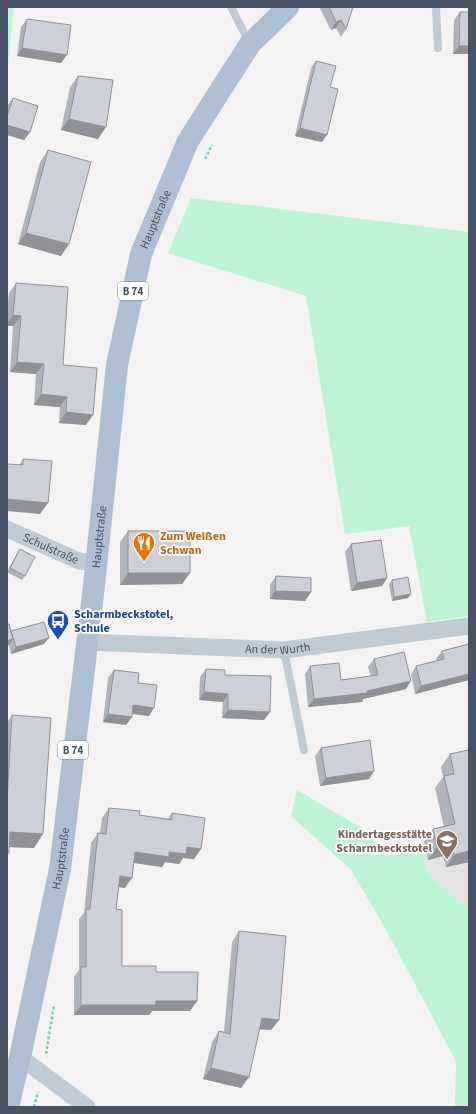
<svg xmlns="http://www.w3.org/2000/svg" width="476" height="1114" viewBox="0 0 476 1114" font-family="'Source Sans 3',sans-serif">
<rect width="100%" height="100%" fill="#f4f2f2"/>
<!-- education -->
<path fill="#e5e3e4" d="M 469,824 L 469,911 L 427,872 L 420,834 Z"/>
<!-- green -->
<path fill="#bef4d6" d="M 7,7 L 14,7 L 7,75 Z
M 191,198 L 469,232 L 469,616 L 427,622 L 409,526 L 345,534 L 306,296 L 168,253 Z
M 297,790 L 363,829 L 386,856 L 423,851 L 427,872 L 469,911 L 469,1107 L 455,1107 L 456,1061 L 385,928 L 351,870 L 291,816 Z"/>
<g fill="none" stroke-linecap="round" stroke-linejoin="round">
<!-- path -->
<path stroke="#71d6ac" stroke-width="2.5" stroke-dasharray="3 2" stroke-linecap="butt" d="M 205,159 L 212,145
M 46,1054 L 54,1005
M 34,1107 L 38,1092"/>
<!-- service -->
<path stroke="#c1cbd4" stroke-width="8" d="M 231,7 L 249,42
M 436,7 L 438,48
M 284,650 L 304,750"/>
<!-- minor -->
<g stroke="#c1cbd4" stroke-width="17">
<path id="s1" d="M 7,529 L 79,561 L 96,563"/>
<path id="s2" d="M 86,642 L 284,650 L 469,626"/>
<path d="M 20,1057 L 87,1107"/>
</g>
<!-- primary -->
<path stroke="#afbfd3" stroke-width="22" id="s3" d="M 8,1107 L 20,1057 L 60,869 L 94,586 L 117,365 L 141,254 L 188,141 L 250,44 L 288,7"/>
</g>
<!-- wall -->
<path fill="#b0b3ba" d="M 319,7 L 353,7 L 346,29 L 341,37 L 336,28 L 331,30 Z
M 460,12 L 469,12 L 469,54 L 453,54 L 454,20 Z
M 27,19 L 61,63 L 17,56 L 21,27 Z
M 316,61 L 330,87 L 322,142 L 295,136 L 311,68 Z
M 78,76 L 98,139 L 61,130 L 70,87 Z
M 13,98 L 30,132 L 24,140 L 7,135 L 7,106 Z
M 48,150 L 69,244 L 61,256 L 18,244 L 40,162 Z
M 16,283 L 63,365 L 86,425 L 59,423 L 60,407 L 34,405 L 36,374 L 10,372 L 13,326 L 7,326 L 7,315 L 9,293 Z
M 23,459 L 40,514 L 19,465 Z
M 128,531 L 182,584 L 120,585 L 120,542 Z
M 351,544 L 387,578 L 382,586 L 351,591 L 345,552 Z
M 20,549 L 25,576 L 22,580 L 7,572 L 17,553 Z
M 276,576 L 311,592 L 305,601 L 270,599 L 270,585 Z
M 392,580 L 411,594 L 408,598 L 392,601 L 389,584 Z
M 11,631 L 44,644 L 11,654 L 9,645 Z
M 469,644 L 469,680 L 415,694 L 411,674 L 416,666 L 437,661 L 436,659 L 442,651 Z
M 374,659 L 406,689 L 363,699 L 362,702 L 308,707 L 305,674 L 310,666 L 341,680 L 371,676 L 368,667 Z
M 206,669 L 225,675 L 264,720 L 222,718 L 223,702 L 199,700 L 200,677 Z
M 114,670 L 138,683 L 149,716 L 132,714 L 132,717 L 126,725 L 103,722 L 108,678 Z
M 12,715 L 34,848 L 9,847 L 9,853 L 7,855 L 7,723 Z
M 321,748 L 374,771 L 369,779 L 320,786 L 315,756 Z
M 450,754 L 469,755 L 469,862 L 446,867 L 443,856 L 428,860 L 424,842 L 433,829 L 444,827 L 435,788 L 443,777 L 441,767 Z
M 109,808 L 139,815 L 168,819 L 172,813 L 194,859 L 183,858 L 179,864 L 165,862 L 162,867 L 134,863 L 125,888 L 118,887 L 116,909 L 122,966 L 156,972 L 190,1011 L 152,1011 L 149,1015 L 74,1015 L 74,977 L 79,970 L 79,919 L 84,913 L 91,843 L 98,833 L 100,833 L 102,818 Z
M 239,931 L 279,1020 L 271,1030 L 260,1029 L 241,1088 L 203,1079 L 212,1042 L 219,1031 L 224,1032 L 232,942 Z"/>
<!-- shaded-wall -->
<path fill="#909297" d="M 341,20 L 336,28 L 331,30 L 336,22 Z
M 459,46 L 469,46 L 469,54 L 453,54 Z
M 22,48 L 67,55 L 61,63 L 17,56 Z
M 69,119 L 106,127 L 98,139 L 61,130 Z
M 7,125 L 30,132 L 24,140 L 7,135 Z
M 300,128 L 327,135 L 322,142 L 295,136 Z
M 26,233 L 69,244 L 61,256 L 18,244 Z
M 13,315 L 21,316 L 13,326 L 7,326 L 7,324 Z
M 17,362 L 44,364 L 36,374 L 10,372 Z
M 41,394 L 67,397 L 60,407 L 34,405 Z
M 66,412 L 93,415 L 86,425 L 59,423 Z
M 7,499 L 48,503 L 40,514 L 7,511 Z
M 128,573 L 190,573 L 182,584 L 120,585 Z
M 387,578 L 382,586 L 351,591 L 357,583 Z
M 275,591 L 311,592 L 305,601 L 270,599 Z
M 411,594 L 408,598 L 392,601 L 394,597 Z
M 49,638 L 44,644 L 11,654 L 16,647 Z
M 13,639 L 9,645 L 7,646 L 7,641 Z
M 469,674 L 469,680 L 415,694 L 421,686 Z
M 411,681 L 406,689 L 363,699 L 362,702 L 308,707 L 314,699 L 367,691 Z
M 204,692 L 228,694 L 223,702 L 199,700 Z
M 133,705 L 154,708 L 149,716 L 128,713 Z
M 228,710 L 270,712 L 264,720 L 222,718 Z
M 108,714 L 132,717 L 126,725 L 103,722 Z
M 374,771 L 369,779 L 320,786 L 326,778 Z
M 10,832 L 43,834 L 34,848 L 7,847 Z
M 452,843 L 443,856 L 428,860 L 437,847 Z
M 187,847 L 201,849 L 194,859 L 183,858 L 179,864 L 165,862 L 162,867 L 128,862 L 135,852 L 169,852 Z
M 469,851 L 469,862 L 446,867 L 454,855 Z
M 120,876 L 132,878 L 125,888 L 113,886 Z
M 156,1001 L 197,1001 L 190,1011 L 152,1011 L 149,1015 L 74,1015 L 81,1005 Z
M 262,1018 L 279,1020 L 271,1030 L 255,1029 Z
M 211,1068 L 249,1077 L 241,1088 L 203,1079 Z"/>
<!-- building -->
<path fill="#cdd0d8" stroke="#909297" d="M 329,7 L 353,7 L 346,29 L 341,20 L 336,22 Z
M 460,12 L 469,12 L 469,46 L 459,46 Z
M 27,19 L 71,25 L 67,55 L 22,48 Z
M 316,61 L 336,66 L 330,87 L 338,89 L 327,135 L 300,128 Z
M 78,76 L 113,80 L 106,127 L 69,119 Z
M 13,98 L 38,106 L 30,132 L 7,125 L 7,116 Z
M 48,150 L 91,162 L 69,244 L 26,233 Z
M 16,283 L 68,287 L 63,365 L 97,368 L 93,415 L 66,412 L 67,397 L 41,394 L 44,364 L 17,362 L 21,316 L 13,315 Z
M 23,459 L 52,461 L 48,503 L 7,499 L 7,464 L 23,465 Z
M 128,531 L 190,531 L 190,573 L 128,573 Z
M 381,540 L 387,578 L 357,583 L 351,544 Z
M 20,549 L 35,557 L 25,576 L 10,568 Z
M 276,576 L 311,578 L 311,592 L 275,591 Z
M 408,577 L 411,594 L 394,597 L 392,580 Z
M 44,622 L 49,638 L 16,647 L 11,631 Z
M 7,624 L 9,624 L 13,639 L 7,641 Z
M 469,644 L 469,674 L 421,686 L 416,666 L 444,659 L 442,651 Z
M 404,652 L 411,681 L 367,691 L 367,693 L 314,699 L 310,666 L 339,663 L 341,680 L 378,675 L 374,659 Z
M 206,669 L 225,670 L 225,675 L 271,676 L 270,712 L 228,710 L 228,694 L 204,692 Z
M 114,670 L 139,673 L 138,683 L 157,685 L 154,708 L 133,705 L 132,717 L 108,714 Z
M 12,715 L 51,718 L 43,834 L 10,832 L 9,853 L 7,853 L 7,800 Z
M 370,740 L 374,771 L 326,778 L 321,748 Z
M 468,750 L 469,755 L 469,851 L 454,855 L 452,843 L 437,847 L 433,829 L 455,824 L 444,776 L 454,774 L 450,754 Z
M 109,808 L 140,811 L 139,815 L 172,820 L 172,813 L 205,818 L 201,849 L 187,847 L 186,854 L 169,852 L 169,857 L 135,852 L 132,878 L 120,876 L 116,909 L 122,910 L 122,966 L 156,966 L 156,972 L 198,972 L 197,1001 L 156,1001 L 156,1005 L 81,1005 L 81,967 L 86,967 L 86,909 L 90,909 L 98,833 L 106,834 Z
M 239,931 L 286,936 L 279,1020 L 262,1018 L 249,1077 L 211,1068 L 219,1031 L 230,1034 Z"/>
<!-- icons -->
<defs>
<g id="restaurant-pin" transform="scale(1.15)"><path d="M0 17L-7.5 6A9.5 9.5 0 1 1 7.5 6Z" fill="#e8710a" stroke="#fff"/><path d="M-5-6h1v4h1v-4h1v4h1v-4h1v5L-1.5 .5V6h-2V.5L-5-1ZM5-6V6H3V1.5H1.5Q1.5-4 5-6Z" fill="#fff"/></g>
<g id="bus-pin" transform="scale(1.15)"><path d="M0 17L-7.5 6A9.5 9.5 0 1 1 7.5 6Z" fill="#1a4fb4" stroke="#fff"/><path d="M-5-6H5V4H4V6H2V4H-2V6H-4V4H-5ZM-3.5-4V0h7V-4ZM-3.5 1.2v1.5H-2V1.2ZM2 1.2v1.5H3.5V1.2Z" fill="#fff"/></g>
<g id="school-pin" transform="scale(1.15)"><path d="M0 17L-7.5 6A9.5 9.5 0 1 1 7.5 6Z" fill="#8d6e63" stroke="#fff"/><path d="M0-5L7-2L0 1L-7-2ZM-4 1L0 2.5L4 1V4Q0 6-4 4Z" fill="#fff"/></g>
</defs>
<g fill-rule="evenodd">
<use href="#restaurant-pin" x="144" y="543"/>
<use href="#bus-pin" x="58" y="621"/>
<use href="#school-pin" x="447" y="841"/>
</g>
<g text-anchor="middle" stroke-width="3.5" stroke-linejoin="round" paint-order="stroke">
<!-- shield labels -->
<g fill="#fff" stroke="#7e8791" stroke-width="1">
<rect x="118" y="282" width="30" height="18" rx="3"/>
<rect x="58" y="741" width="30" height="18" rx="3"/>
</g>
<g font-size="11" font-weight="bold" fill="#475362">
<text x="133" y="295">B 74</text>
<text x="73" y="754">B 74</text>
</g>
<!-- street labels -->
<g font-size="12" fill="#475362" stroke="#fff">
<text dy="4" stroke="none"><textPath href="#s3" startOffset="902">Hauptstraße</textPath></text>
<text dy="4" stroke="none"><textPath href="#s3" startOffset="578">Hauptstraße</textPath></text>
<text dy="4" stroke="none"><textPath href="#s1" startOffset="48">Schulstraße</textPath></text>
<text dy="4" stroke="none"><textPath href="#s2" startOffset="192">An der Wurth</textPath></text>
<text dy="4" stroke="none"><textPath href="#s3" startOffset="254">Hauptstraße</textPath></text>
</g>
<!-- food labels -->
<g font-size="12" font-weight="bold" fill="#c56008" stroke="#fff" text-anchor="start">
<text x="160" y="540">Zum Weißen<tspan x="160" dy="14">Schwan</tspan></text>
</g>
<!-- transit labels -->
<g font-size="12" font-weight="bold" fill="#164399" stroke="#fff" text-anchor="start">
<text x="74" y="618">Scharmbeckstotel,<tspan x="74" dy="14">Schule</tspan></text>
</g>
<!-- education labels -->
<g font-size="12" font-weight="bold" fill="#785e54" stroke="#fff" text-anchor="end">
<text x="432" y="838">Kindertagesstätte<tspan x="432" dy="14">Scharmbeckstotel</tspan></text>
</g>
</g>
<!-- border -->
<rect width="476" height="1114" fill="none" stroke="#475362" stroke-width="16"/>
</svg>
